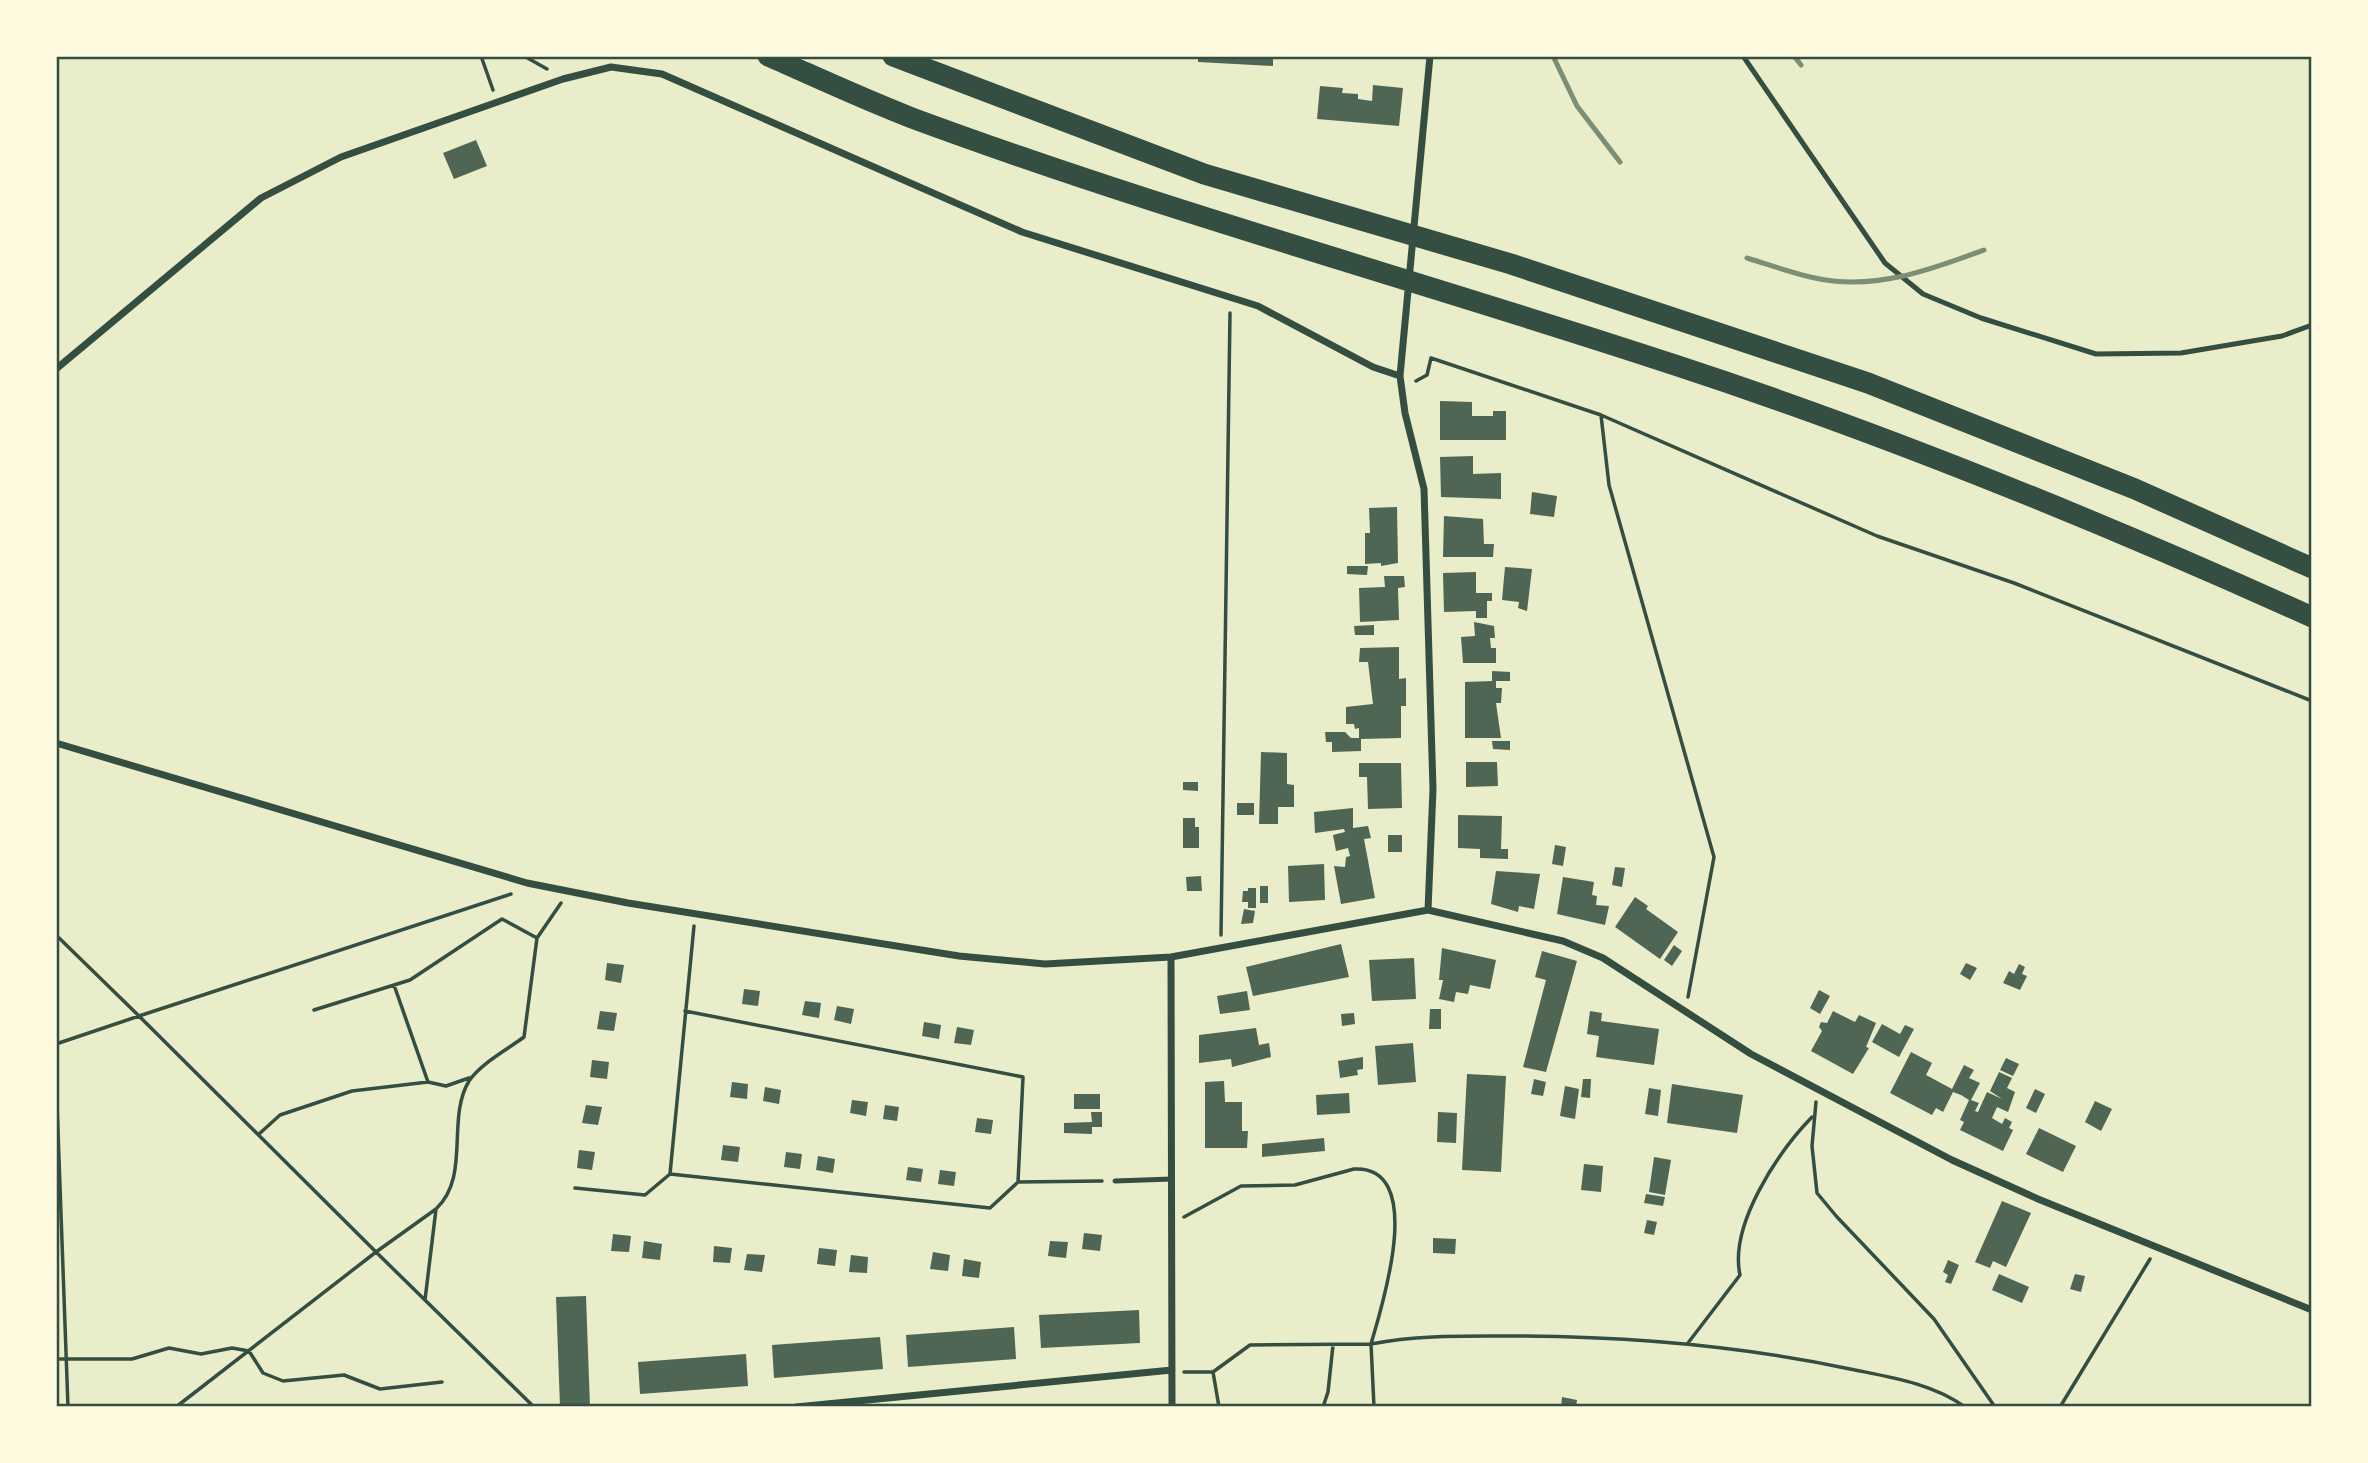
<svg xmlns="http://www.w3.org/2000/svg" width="2368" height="1463" viewBox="0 0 2368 1463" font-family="Helvetica,sans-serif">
<rect width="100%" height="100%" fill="#e9edc9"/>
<!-- building -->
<path fill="#4f6655" d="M 1198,56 L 1273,56 L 1273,66 L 1198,62 Z
M 1373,85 L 1403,88 L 1399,126 L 1317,119 L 1320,86 L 1343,88 L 1342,93 L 1358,94 L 1358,99 L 1372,101 Z
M 476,140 L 487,166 L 454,179 L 443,153 Z
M 1440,401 L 1472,402 L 1472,416 L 1493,416 L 1493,411 L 1506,411 L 1506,440 L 1440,440 Z
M 1473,456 L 1473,474 L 1501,473 L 1501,499 L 1441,497 L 1440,457 Z
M 1532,492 L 1557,496 L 1554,517 L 1530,514 Z
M 1397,507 L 1398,563 L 1381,566 L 1381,563 L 1365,564 L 1365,533 L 1370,533 L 1369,508 Z
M 1444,516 L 1483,519 L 1484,544 L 1494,544 L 1493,557 L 1443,557 Z
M 1347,566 L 1368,566 L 1367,575 L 1347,574 Z
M 1505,567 L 1532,569 L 1527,611 L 1518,608 L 1519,602 L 1502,600 Z
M 1476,572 L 1476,593 L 1492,593 L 1492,601 L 1487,601 L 1487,618 L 1476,618 L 1476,611 L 1444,612 L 1443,573 Z
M 1384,576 L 1404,576 L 1405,587 L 1398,588 L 1399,620 L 1360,622 L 1359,588 L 1385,587 Z
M 1474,622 L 1494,626 L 1495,638 L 1490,638 L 1491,648 L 1496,648 L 1496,663 L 1463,663 L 1461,637 L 1475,636 Z
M 1374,625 L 1374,635 L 1355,635 L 1354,626 Z
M 1399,647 L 1399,679 L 1406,678 L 1406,706 L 1401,706 L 1401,738 L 1361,739 L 1361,751 L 1332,752 L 1332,742 L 1326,742 L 1325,732 L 1345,732 L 1351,738 L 1359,738 L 1359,728 L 1355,729 L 1354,724 L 1346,724 L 1346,707 L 1373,704 L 1368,662 L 1359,662 L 1360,648 Z
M 1492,671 L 1510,672 L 1510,681 L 1496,681 L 1496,688 L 1502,688 L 1501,703 L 1496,703 L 1501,738 L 1465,738 L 1465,682 L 1492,681 Z
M 1492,741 L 1510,741 L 1510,750 L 1493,749 Z
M 1261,752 L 1287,753 L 1287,784 L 1294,785 L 1294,807 L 1278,807 L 1278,824 L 1259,824 Z
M 1466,762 L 1497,762 L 1498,786 L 1466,787 Z
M 1359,763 L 1401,763 L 1402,808 L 1368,809 L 1367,777 L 1359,777 Z
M 1183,782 L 1198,782 L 1198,791 L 1183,790 Z
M 1237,803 L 1254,803 L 1254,815 L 1237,815 Z
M 1353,808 L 1353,828 L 1368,826 L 1371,838 L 1364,839 L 1375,898 L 1341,904 L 1334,866 L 1345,867 L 1346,857 L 1350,856 L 1348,848 L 1336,851 L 1333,835 L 1345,832 L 1344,829 L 1315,833 L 1314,812 Z
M 1458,815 L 1502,816 L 1501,849 L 1508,849 L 1508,859 L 1480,858 L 1480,849 L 1458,848 Z
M 1183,818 L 1195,818 L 1195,827 L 1199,827 L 1199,848 L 1183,848 Z
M 1388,835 L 1402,835 L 1402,852 L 1388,852 Z
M 1555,845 L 1566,847 L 1563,866 L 1552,864 Z
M 1324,864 L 1325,900 L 1289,902 L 1288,866 Z
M 1615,867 L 1625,868 L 1622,887 L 1612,885 Z
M 1496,871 L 1540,874 L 1534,909 L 1519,906 L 1518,912 L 1491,904 Z
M 1201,876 L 1202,891 L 1187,891 L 1186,877 Z
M 1563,877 L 1594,882 L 1592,895 L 1597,896 L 1596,905 L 1609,906 L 1605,925 L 1557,914 Z
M 1260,886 L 1268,886 L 1268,903 L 1260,903 Z
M 1248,888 L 1256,888 L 1256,908 L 1248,908 L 1248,902 L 1242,902 L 1243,891 L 1248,891 Z
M 1635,897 L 1648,906 L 1646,909 L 1678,932 L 1660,959 L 1615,927 Z
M 1244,909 L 1255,911 L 1253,923 L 1241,924 Z
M 1341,944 L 1349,977 L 1253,996 L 1246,967 Z
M 1674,945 L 1682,951 L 1672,966 L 1664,960 Z
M 1442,948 L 1496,960 L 1490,989 L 1470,985 L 1468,994 L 1456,992 L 1454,1002 L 1439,999 L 1443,980 L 1439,980 Z
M 1542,951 L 1577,961 L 1546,1072 L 1523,1067 L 1546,980 L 1535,977 Z
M 1414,958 L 1416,999 L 1372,1001 L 1369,960 Z
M 607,963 L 624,965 L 621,983 L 605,980 Z
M 1966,963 L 1977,968 L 1970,980 L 1960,974 Z
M 2019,964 L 2025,967 L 2022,974 L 2027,976 L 2020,990 L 2003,983 L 2009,971 L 2014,974 Z
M 744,989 L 760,991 L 758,1006 L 742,1004 Z
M 1819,990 L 1830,996 L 1820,1014 L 1810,1008 Z
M 1247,991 L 1250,1010 L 1220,1014 L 1217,996 Z
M 805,1001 L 821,1003 L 819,1018 L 802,1015 Z
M 837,1006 L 854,1009 L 851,1024 L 834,1020 Z
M 1430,1009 L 1441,1009 L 1441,1029 L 1429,1029 Z
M 600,1011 L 617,1013 L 614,1031 L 597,1029 Z
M 1590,1011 L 1602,1013 L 1601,1021 L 1659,1029 L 1654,1065 L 1596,1057 L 1599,1036 L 1587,1034 Z
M 1833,1011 L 1855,1022 L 1859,1015 L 1876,1023 L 1866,1047 L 1869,1048 L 1853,1074 L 1811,1051 L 1822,1031 L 1819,1027 L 1821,1022 L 1827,1023 Z
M 1354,1013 L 1355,1024 L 1342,1026 L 1341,1014 Z
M 924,1022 L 941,1025 L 939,1039 L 922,1036 Z
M 1882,1024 L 1900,1034 L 1905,1025 L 1914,1029 L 1899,1057 L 1872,1042 Z
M 957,1027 L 974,1030 L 971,1045 L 954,1043 Z
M 1256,1028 L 1259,1045 L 1269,1043 L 1271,1057 L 1232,1067 L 1231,1059 L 1199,1063 L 1199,1035 Z
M 1413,1043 L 1416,1082 L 1378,1085 L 1375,1046 Z
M 1911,1052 L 1932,1063 L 1926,1075 L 1952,1089 L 1964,1065 L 1974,1070 L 1969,1078 L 1980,1083 L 1971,1100 L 1979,1103 L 1975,1111 L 1978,1112 L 1987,1092 L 2002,1099 L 1990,1091 L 1999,1072 L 2012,1078 L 2007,1088 L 2015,1092 L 2008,1112 L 1997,1107 L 1992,1118 L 2002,1124 L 2005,1118 L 2012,1122 L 2009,1128 L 2013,1130 L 2003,1151 L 1960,1130 L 1964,1122 L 1960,1120 L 1969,1100 L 1961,1095 L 1953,1092 L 1943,1112 L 1936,1108 L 1932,1115 L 1890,1093 Z
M 1363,1057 L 1363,1069 L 1357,1070 L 1358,1075 L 1340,1078 L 1338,1061 Z
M 2006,1058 L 2019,1064 L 2013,1076 L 2000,1070 Z
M 592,1060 L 609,1062 L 607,1079 L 590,1077 Z
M 1467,1074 L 1506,1076 L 1501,1172 L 1462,1170 Z
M 1534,1079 L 1546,1082 L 1543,1096 L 1531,1094 Z
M 1583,1079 L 1591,1079 L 1590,1098 L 1581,1097 Z
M 1224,1081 L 1225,1102 L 1242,1102 L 1242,1131 L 1248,1131 L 1247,1148 L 1205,1148 L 1205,1082 Z
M 732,1082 L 748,1084 L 747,1099 L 730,1097 Z
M 1672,1084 L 1743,1095 L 1737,1133 L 1667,1123 Z
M 1565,1086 L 1579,1089 L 1575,1119 L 1560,1116 Z
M 765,1087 L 781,1090 L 779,1104 L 763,1101 Z
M 1649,1088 L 1661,1090 L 1658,1116 L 1645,1114 Z
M 2035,1089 L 2045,1094 L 2036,1113 L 2026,1108 Z
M 1349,1093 L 1350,1113 L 1317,1115 L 1316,1095 Z
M 1074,1094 L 1100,1094 L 1100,1109 L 1074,1109 Z
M 852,1100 L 868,1102 L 866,1116 L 850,1113 Z
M 2095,1101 L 2112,1109 L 2101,1131 L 2085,1122 Z
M 586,1105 L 602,1107 L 598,1125 L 582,1123 Z
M 885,1105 L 899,1107 L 897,1121 L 883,1119 Z
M 1091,1112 L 1102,1112 L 1102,1127 L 1092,1127 L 1092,1134 L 1064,1133 L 1064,1123 L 1092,1122 Z
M 1438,1112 L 1457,1113 L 1456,1143 L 1437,1142 Z
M 977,1118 L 993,1120 L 991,1134 L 975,1132 Z
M 2039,1128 L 2076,1146 L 2063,1172 L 2026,1154 Z
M 1324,1138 L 1325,1151 L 1262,1157 L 1262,1144 Z
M 723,1145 L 740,1147 L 738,1162 L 721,1160 Z
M 579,1150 L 595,1152 L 592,1170 L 577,1168 Z
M 786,1152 L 802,1154 L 800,1169 L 784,1167 Z
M 818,1156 L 835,1159 L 833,1173 L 816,1170 Z
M 1654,1157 L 1671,1160 L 1665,1195 L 1649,1192 Z
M 1584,1164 L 1603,1166 L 1601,1192 L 1581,1190 Z
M 908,1167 L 923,1169 L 921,1182 L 906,1180 Z
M 940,1170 L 956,1172 L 954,1186 L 938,1184 Z
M 1646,1194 L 1665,1197 L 1663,1206 L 1644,1203 Z
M 2002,1201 L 2031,1213 L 2006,1267 L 1993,1261 L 1990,1268 L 1975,1262 Z
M 1647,1220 L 1657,1222 L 1654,1235 L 1644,1233 Z
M 1084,1233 L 1102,1235 L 1100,1251 L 1082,1249 Z
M 613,1234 L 631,1236 L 629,1252 L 611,1251 Z
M 1433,1238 L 1456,1239 L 1455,1254 L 1433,1253 Z
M 644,1241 L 662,1244 L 660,1260 L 642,1258 Z
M 1050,1241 L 1068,1242 L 1066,1258 L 1048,1256 Z
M 714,1246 L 732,1248 L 730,1263 L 713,1262 Z
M 819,1248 L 837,1250 L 835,1266 L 817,1264 Z
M 933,1252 L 950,1255 L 948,1271 L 930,1269 Z
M 747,1254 L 765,1255 L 762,1272 L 744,1270 Z
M 851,1255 L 868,1257 L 867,1273 L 849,1272 Z
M 964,1259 L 981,1262 L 979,1278 L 962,1276 Z
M 1948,1260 L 1959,1265 L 1951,1284 L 1945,1282 L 1948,1275 L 1943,1272 Z
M 1999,1274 L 2029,1287 L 2022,1303 L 1992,1290 Z
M 2075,1274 L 2085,1276 L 2081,1292 L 2070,1289 Z
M 586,1296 L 590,1407 L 560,1407 L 556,1297 Z
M 1139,1310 L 1140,1343 L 1041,1348 L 1039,1315 Z
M 1014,1327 L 1016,1359 L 908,1367 L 906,1335 Z
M 880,1337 L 883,1369 L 774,1378 L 772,1345 Z
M 746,1354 L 748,1386 L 640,1394 L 638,1362 Z
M 1562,1397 L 1577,1400 L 1576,1407 L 1561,1407 Z"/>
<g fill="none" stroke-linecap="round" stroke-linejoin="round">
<!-- path -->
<path stroke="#344e41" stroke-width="3.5" d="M 481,56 L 493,90
M 524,56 L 547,69
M 1416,381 L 1427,375 L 1431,358 L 1601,415 L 1877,536 L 2014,583 L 2312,701
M 1601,415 L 1609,485 L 1714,857 L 1688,997
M 56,935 L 139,1016 L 511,894
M 1221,935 L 1230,313
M 394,985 L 428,1082
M 314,1010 L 410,980 L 502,919 L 537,938
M 685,1011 L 1023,1077 L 1018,1182 L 990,1208 L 670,1174 L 694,926
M 56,1044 L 139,1016 L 376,1252 L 176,1407
M 56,1076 L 68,1407
M 1816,1102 L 1812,1146 L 1817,1193 L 1837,1217 L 1934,1319 L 1995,1407
M 259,1134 L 280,1115 L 352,1091 L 428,1082 L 446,1086 L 469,1078
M 1018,1182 L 1102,1181
M 575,1188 L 645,1195 L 670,1174
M 436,1209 C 471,1176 446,1119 469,1081 C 480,1064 508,1049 524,1037 L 537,938 L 561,903
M 1184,1217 L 1241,1186 L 1295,1185 L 1354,1169 C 1428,1165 1381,1309 1371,1344 C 1416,1335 1462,1336 1508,1336 C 1624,1336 1737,1345 1850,1369 C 1889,1377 1932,1383 1965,1407
M 425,1300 L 436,1209 L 376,1252 L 534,1407
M 1688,1343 L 1740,1275 C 1729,1225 1778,1152 1812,1117
M 56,1359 L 132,1359 L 169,1348 L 201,1354 L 232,1348 L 249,1351 L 263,1373 L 283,1381 L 344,1375 L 380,1389 L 442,1382
M 1184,1372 L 1213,1372 L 1250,1345 L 1371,1344 L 1374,1407
M 1213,1372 L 1219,1407
M 1323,1407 L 1328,1392 L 1333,1345
M 2060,1407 L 2150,1259"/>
<!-- service -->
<path stroke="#344e41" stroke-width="5" d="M 1743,56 L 1885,263 L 1923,294 L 1981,318 L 2096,354 L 2181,353 L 2282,336 L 2312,325
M 1115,1181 L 1172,1179"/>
<!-- minor -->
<path stroke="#344e41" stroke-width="7" d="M 56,369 L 261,198 L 341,157 L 563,79 L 611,67 L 662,74 L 1022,232 L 1258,306 L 1373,367 L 1400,376
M 56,743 L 527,883 L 628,903 L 959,956 L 1045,964 L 1171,957 L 1428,910 L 1563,941 L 1603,958 L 1751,1054 L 1952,1160 L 2038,1199 L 2312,1310
M 1428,910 L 1433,789 L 1424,489 L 1405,413 L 1400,376 L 1430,56
M 1171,957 L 1172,1407
M 796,1407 L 1172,1370"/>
<!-- motorway -->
<path stroke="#344e41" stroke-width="21" d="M 768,56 C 816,77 863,99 912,118 C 1163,211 1421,281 1675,365 C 1892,436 2104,523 2312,617
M 893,56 L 1204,174 L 1511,264 L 1868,383 L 2135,489 L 2312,568"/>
<!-- rail -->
<path stroke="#7c8e77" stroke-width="5" d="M 1553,56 L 1577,106 L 1620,162
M 1794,56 L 1801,65
M 1747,258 C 1770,265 1792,273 1815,278 C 1874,291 1930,270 1984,250"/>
</g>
<!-- border -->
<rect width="2368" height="1463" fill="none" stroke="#fefae0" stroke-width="116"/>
<rect x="58" y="58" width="2252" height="1347" fill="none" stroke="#344e41" stroke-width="2.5"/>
</svg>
